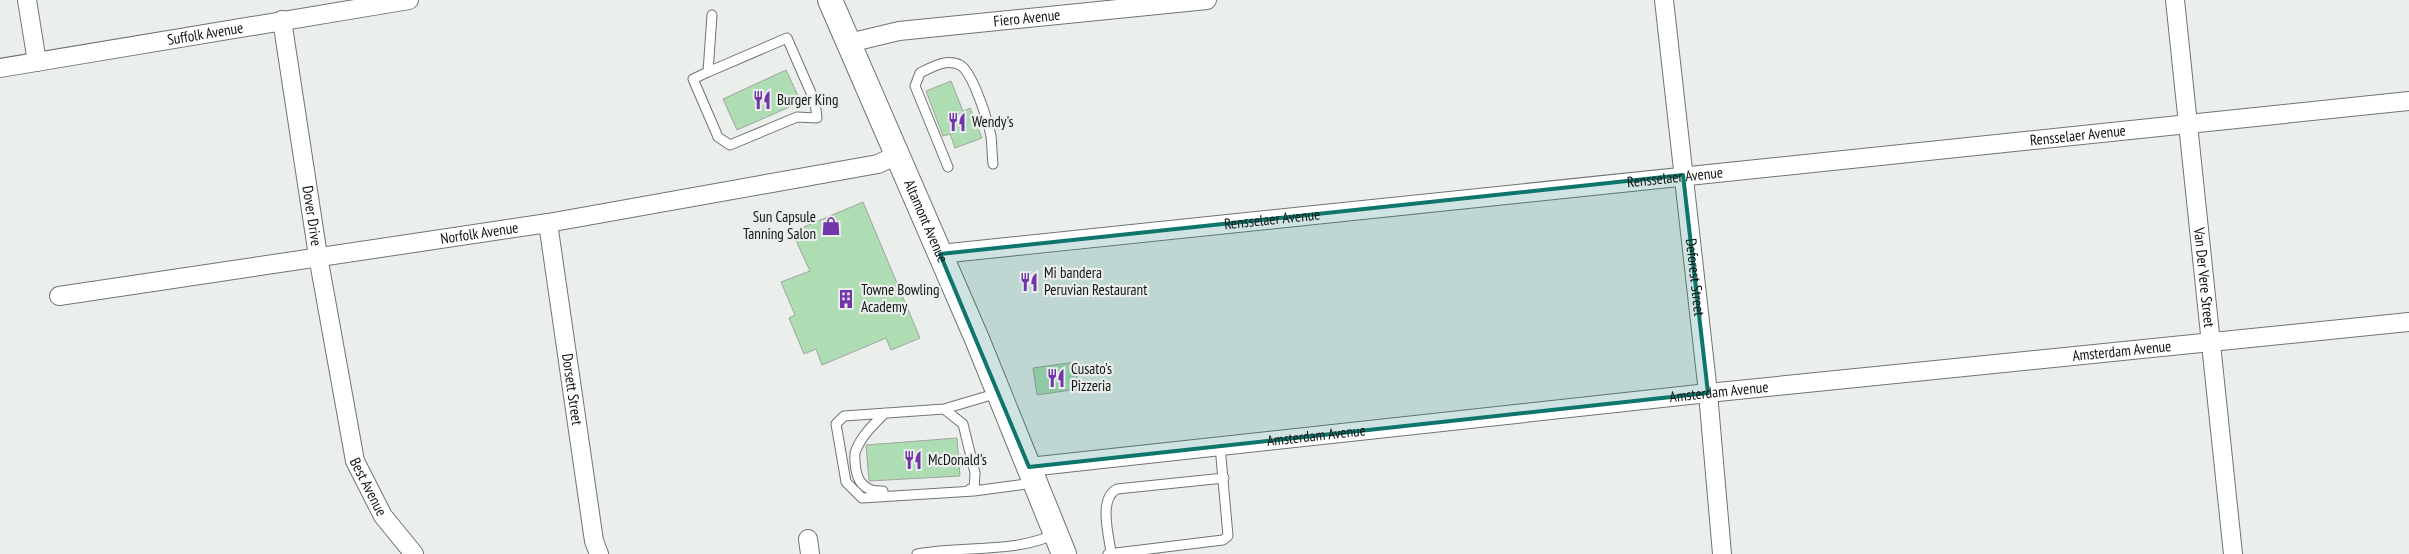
<svg xmlns="http://www.w3.org/2000/svg" width="2409" height="554" viewBox="0 0 2409 554" font-family="'PT Sans Narrow',sans-serif">
<rect width="100%" height="100%" fill="#ebefeb"/>
<!-- building -->
<path fill="#aedcb3" stroke="#a1a4a1" d="M 786,70 L 801,102 L 737,130 L 723,99 Z
M 951,81 L 963,111 L 970,108 L 982,138 L 955,148 L 950,134 L 943,136 L 926,91 Z
M 863,202 L 920,338 L 891,350 L 886,338 L 822,365 L 816,349 L 804,354 L 789,318 L 795,315 L 781,282 L 810,271 L 792,232 Z
M 1075,362 L 1078,389 L 1037,395 L 1033,368 Z
M 957,438 L 960,476 L 869,481 L 866,445 Z"/>
<g fill="none" stroke-linecap="round" stroke-linejoin="round">
<!-- lane casing -->
<g stroke="#717471" stroke-width="11">
<path id="lane" d="M 708,72 L 693,79 L 718,137 L 730,145 L 797,117 L 817,118 L 815,102 L 787,38 L 708,72 L 712,15
M 948,167 L 915,86 L 920,73 C 932,67 947,58 960,65 C 973,72 988,122 991,136 C 992,145 992,155 993,164
M 998,393 L 944,409 L 844,416 L 836,424 L 846,482 L 862,498 L 974,491 L 1034,483
M 944,409 L 963,424 L 975,473 L 974,491 L 970,489
M 883,491 C 863,492 856,480 855,462 C 855,458 854,454 856,450 C 862,435 874,424 885,413
M 1111,553 C 1109,535 1098,499 1117,489 L 1224,478
M 917,554 C 966,545 1010,554 1056,534
M 1108,554 L 1223,540 L 1228,536 L 1220,446"/>
</g>
<!-- street casing -->
<g stroke="#717471" stroke-width="20">
<g id="street">
<path d="M 27,0 L 37,62"/>
<path id="s1" d="M 1664,0 L 1708,393 L 1722,554"/>
<path id="s2" d="M 2175,0 L 2233,554"/>
<path id="s3" d="M 282,20 L 318,256 L 355,461 L 383,516 L 414,554"/>
<path id="s4" d="M 849,43 L 899,31 L 1207,0"/>
<path id="s5" d="M 0,68 L 409,0"/>
<path id="s6" d="M 548,223 L 594,541 L 599,554"/>
<path id="s7" d="M 940,254 L 2409,101"/>
<path id="s8" d="M 59,296 L 548,223 L 878,164 L 897,155"/>
<path id="s9" d="M 1029,467 L 1708,393 L 2409,322"/>
<path d="M 808,539 L 810,554"/>
</g>
</g>
<!-- secondary casing -->
<g stroke="#717471" stroke-width="26">
<g id="secondary">
<path id="s10" d="M 830,0 L 977,339 L 1064,554"/>
</g>
</g>
<!-- lane -->
<use href="#lane" stroke="#fff" stroke-width="9"/>
<!-- street -->
<use href="#street" stroke="#fff" stroke-width="18"/>
<!-- secondary -->
<use href="#secondary" stroke="#fff" stroke-width="24"/>
</g>
<!-- marked area -->
<path fill="#0f766e" fill-opacity="0.2" stroke="#0f766e" stroke-width="4" stroke-linejoin="round" d="M 1683,175 L 1708,393 L 1029,467 L 940,254 Z"/>
<!-- icons -->
<defs>
<g id="restaurant-bare" transform="scale(1.5)"><path d="M-5-6h1v4h1v-4h1v4h1v-4h1v5L-1.5 .5V6h-2V.5L-5-1ZM5-6V6H3V1.5H1.5Q1.5-4 5-6Z" fill="#7235aa" stroke="#ebefeb" stroke-width="2.5" paint-order="stroke"/></g>
<g id="shop-bare" transform="scale(1.5)"><path d="M-5-2.5h2.3a2.7 3.5 0 0 1 5.4 0H5L5.5 6h-11ZM-1.5-2.5h3a1.5 2.3 0 0 0-3 0Z" fill="#7235aa" stroke="#ebefeb" stroke-width="2.5" paint-order="stroke"/></g>
<g id="building-bare" transform="scale(1.5)"><path d="M-4-6H4V6H1V3H-1V6H-4ZM-2.5-4.3h1.7v1.8h-1.7ZM.8-4.3h1.7v1.8H.8ZM-2.5-1h1.7V.8h-1.7ZM.8-1h1.7V.8H.8Z" fill="#7235aa" stroke="#ebefeb" stroke-width="2.5" paint-order="stroke"/></g>
</defs>
<g fill-rule="evenodd">
<use href="#restaurant-bare" x="762" y="100"/>
<use href="#restaurant-bare" x="957" y="122"/>
<use href="#shop-bare" x="831" y="226"/>
<use href="#restaurant-bare" x="1029" y="282"/>
<use href="#building-bare" x="846" y="299"/>
<use href="#restaurant-bare" x="1056" y="378"/>
<use href="#restaurant-bare" x="913" y="460"/>
</g>
<g text-anchor="middle" stroke-width="4.5" stroke-linejoin="round" paint-order="stroke">
<!-- street labels -->
<g font-size="15" fill="#131513" stroke="#ebefeb">
<text dy="5" stroke="none"><textPath href="#s4" startOffset="180">Fiero Avenue</textPath></text>
<text dy="5" stroke="none"><textPath href="#s5" startOffset="208">Suffolk Avenue</textPath></text>
<text dy="5" stroke="none"><textPath href="#s7" startOffset="1144">Rensselaer Avenue</textPath></text>
<text dy="5" stroke="none"><textPath href="#s7" startOffset="739">Rensselaer Avenue</textPath></text>
<text dy="5" stroke="none"><textPath href="#s3" startOffset="198">Dover Drive</textPath></text>
<text dy="5" stroke="none"><textPath href="#s7" startOffset="334">Rensselaer Avenue</textPath></text>
<text dy="5" stroke="none"><textPath href="#s10" startOffset="241">Altamont Avenue</textPath></text>
<text dy="5" stroke="none"><textPath href="#s8" startOffset="425">Norfolk Avenue</textPath></text>
<text dy="5" stroke="none"><textPath href="#s1" startOffset="279">Deforest Street</textPath></text>
<text dy="5" stroke="none"><textPath href="#s2" startOffset="279">Van Der Vere Street</textPath></text>
<text dy="5" stroke="none"><textPath href="#s9" startOffset="1099">Amsterdam Avenue</textPath></text>
<text dy="5" stroke="none"><textPath href="#s6" startOffset="168">Dorsett Street</textPath></text>
<text dy="5" stroke="none"><textPath href="#s9" startOffset="694">Amsterdam Avenue</textPath></text>
<text dy="5" stroke="none"><textPath href="#s9" startOffset="289">Amsterdam Avenue</textPath></text>
<text dy="5" stroke="none"><textPath href="#s3" startOffset="476">Best Avenue</textPath></text>
</g>
<!-- poi labels -->
<g font-size="15" fill="#131513" stroke="#ebefeb" text-anchor="start">
<text x="777" y="105">Burger King</text>
<text x="972" y="127">Wendy's</text>
<text x="816" y="222" text-anchor="end">Sun Capsule<tspan x="816" dy="17">Tanning Salon</tspan></text>
<text x="1044" y="278">Mi bandera<tspan x="1044" dy="17">Peruvian Restaurant</tspan></text>
<text x="861" y="295">Towne Bowling<tspan x="861" dy="17">Academy</tspan></text>
<text x="1071" y="374">Cusato's<tspan x="1071" dy="17">Pizzeria</tspan></text>
<text x="928" y="465">McDonald's</text>
</g>
</g>
</svg>
